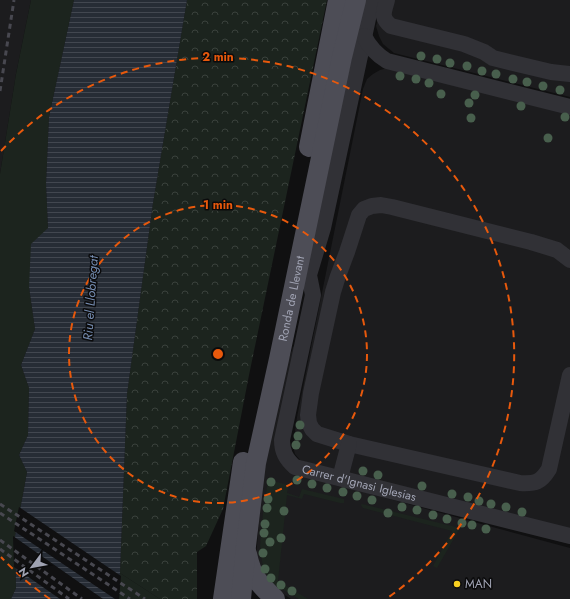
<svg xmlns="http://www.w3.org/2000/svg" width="570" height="599" viewBox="0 0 570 599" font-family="Jost,sans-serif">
<defs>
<pattern id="park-crowns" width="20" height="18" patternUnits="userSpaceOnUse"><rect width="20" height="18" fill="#1c241e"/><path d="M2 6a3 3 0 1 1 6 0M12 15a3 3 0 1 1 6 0" fill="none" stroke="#3a413c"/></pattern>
<pattern id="water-rules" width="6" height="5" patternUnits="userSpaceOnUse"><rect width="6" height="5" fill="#262c35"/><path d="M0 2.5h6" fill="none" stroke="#424750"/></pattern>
</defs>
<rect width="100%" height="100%" fill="#101011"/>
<!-- built -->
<path fill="#1c1c1e" d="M 0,0 L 31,0 L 16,74 L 0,174 Z
M 383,0 L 570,0 L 570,97 L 394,53 L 383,44 L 379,36 L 376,26 Z
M 388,68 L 570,113 L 570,530 L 309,463 L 300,460 L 295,454 L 293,446 L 297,417 L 363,89 L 367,79 L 373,74 L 380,70 Z
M 298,343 L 277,444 L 316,479 L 570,548 L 570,599 L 291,599 L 265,582 L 256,557 L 263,474 L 282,378 L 293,347 Z"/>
<!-- grass -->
<path fill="#1c241e" d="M 31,0 L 74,0 L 49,117 L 46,184 L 48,228 L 29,287 L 35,329 L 21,365 L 29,388 L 28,435 L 19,455 L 27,472 L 24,489 L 15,536 L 16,588 L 11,599 L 0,599 L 0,174 L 16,74 Z
M 268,480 L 289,485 L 287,493 L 299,497 L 302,489 L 344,499 L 344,503 L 340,503 L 304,494 L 302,499 L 287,495 L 278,581 L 308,599 L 299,599 L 273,584 L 263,569 L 260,546 L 263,513 Z
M 362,504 L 460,528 L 437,568 L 433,566 L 452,531 L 363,508 L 361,505 Z
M 120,573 L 160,599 L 117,599 Z"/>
<!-- park -->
<path fill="url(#park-crowns)" d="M 187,0 L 327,0 L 249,375 L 223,509 L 206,546 L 197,552 L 197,599 L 160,599 L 120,573 L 127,394 L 153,203 Z"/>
<!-- water -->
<path fill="url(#water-rules)" d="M 74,0 L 187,0 L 153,203 L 127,394 L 120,573 L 116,599 L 11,599 L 16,588 L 15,536 L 24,489 L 27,472 L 19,455 L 28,435 L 29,388 L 21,365 L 35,329 L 29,287 L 31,244 L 48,228 L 46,184 L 49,117 Z"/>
<!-- pier -->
<path fill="#101011" d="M 19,507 L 121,576 L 119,599 L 115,599 L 14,531 Z
M 13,536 L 103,599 L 60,599 L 14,567 Z"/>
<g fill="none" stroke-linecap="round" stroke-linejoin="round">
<!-- minor -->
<g stroke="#313136" stroke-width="16">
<path id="s1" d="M 372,0 L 323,228 L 309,275 L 313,295 L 282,440 C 282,452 286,459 295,467 L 570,536"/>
<path d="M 387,0 C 384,12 380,17 391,26 L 464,44 L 484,52 L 493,58 L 509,62 L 551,72 L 570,74"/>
<path d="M 364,36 C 369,46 377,55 387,61 L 570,107"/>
<path d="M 570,260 L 557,250 L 531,242 L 392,207 L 381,205 L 372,206 L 364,209 L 359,215 L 347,252 L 338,276 L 333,292 L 311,393 L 308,415 L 309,423 L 312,429 L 317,434 L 349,444 L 520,483 C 536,484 541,482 549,469 L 570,375"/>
<path d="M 340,478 L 349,444"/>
</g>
<!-- major -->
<g stroke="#4d4d56" stroke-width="20">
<path d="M 309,147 L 338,0"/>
<path d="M 247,554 C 252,577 258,583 275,599"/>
<path d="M 223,599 L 243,462"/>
<path id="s2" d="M 241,599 L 246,546 L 256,463 L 279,359 L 342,57 L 356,0"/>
</g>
<!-- rail -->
<path stroke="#484850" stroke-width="3" stroke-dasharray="5 4" stroke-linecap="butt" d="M 0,91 L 14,0
M 0,504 L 145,599
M 0,513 L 130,599
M 0,540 L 82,599
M 0,549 L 69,599"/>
</g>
<!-- trees -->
<g fill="#485f4d">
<circle cx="421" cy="56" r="4.5"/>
<circle cx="437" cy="59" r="4.5"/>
<circle cx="450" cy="63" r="4.5"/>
<circle cx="467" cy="66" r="4.5"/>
<circle cx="482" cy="71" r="4.5"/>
<circle cx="496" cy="74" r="4.5"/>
<circle cx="400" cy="76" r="4.5"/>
<circle cx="416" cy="79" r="4.5"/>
<circle cx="513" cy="79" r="4.5"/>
<circle cx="527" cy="82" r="4.5"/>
<circle cx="429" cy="83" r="4.5"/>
<circle cx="543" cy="86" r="4.5"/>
<circle cx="560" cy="90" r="4.5"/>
<circle cx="441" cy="94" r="4.5"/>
<circle cx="475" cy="95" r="4.5"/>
<circle cx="469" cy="103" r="4.5"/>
<circle cx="521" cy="106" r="4.5"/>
<circle cx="565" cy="117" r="4.5"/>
<circle cx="471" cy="118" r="4.5"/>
<circle cx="548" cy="138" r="4.5"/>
<circle cx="300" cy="425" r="4.5"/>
<circle cx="298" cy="436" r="4.5"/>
<circle cx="296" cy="445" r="4.5"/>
<circle cx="363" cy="471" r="4.5"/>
<circle cx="378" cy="475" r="4.5"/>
<circle cx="297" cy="480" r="4.5"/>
<circle cx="271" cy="482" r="4.5"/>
<circle cx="312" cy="484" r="4.5"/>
<circle cx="422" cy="486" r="4.5"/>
<circle cx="327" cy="488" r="4.5"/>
<circle cx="343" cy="492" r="4.5"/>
<circle cx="452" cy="494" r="4.5"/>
<circle cx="357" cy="496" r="4.5"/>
<circle cx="468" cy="497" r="4.5"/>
<circle cx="268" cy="499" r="4.5"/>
<circle cx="372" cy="500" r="4.5"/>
<circle cx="479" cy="501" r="4.5"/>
<circle cx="491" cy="504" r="4.5"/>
<circle cx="402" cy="507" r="4.5"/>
<circle cx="506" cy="507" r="4.5"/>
<circle cx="267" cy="508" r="4.5"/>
<circle cx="417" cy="510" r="4.5"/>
<circle cx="284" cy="511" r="4.5"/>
<circle cx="522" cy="512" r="4.5"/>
<circle cx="388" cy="513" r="4.5"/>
<circle cx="433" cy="515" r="4.5"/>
<circle cx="447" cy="519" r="4.5"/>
<circle cx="462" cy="523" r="4.5"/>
<circle cx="265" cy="524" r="4.5"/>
<circle cx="472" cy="525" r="4.5"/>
<circle cx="486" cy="529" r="4.5"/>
<circle cx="264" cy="533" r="4.5"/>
<circle cx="281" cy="538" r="4.5"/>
<circle cx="270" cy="542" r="4.5"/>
<circle cx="263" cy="553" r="4.5"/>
<circle cx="265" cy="569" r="4.5"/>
<circle cx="271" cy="578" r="4.5"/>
<circle cx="281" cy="585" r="4.5"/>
<circle cx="292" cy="591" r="4.5"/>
</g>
<!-- distance rings -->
<g fill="none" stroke="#e8590c" stroke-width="2" stroke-dasharray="7 5">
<circle cx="218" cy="354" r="149"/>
<path d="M50 599A297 297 0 0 1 1 557M1 151A297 297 0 1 1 386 599"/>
</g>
<!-- markers -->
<circle fill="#f9d020" stroke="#0b0b0c" stroke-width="1.5" cx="457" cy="584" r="4"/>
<g text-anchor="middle" stroke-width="3" stroke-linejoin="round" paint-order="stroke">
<!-- street labels -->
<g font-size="12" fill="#a0a3b3" stroke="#0b0b0c">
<text dy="4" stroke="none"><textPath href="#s2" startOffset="305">Ronda de Llevant</textPath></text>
<text dy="4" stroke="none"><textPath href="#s1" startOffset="548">Carrer d'Ignasi Iglesias</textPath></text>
</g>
<!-- poi labels -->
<g font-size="12" fill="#a0a3b3" stroke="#0b0b0c" text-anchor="start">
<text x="465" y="588">MAN</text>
</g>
<!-- water labels -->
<g font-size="13" font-style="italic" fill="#758cb0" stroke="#0b0b0c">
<text transform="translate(90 298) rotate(-86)" y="5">Riu el Llobregat</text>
</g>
</g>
<circle cx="218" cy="354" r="6" fill="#e8590c" stroke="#0b0b0c" stroke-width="2"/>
<g font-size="12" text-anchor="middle" font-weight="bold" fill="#e8590c" stroke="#0b0b0c" stroke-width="3" stroke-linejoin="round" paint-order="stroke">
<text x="218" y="61">2 min</text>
<text x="218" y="209">1 min</text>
</g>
<!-- north arrow -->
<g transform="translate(32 567) rotate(238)" stroke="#0b0b0c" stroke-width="3" paint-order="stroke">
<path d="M0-3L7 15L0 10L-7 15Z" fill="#a0a3b3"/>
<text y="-6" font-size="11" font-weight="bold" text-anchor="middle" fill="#a0a3b3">N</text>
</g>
</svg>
